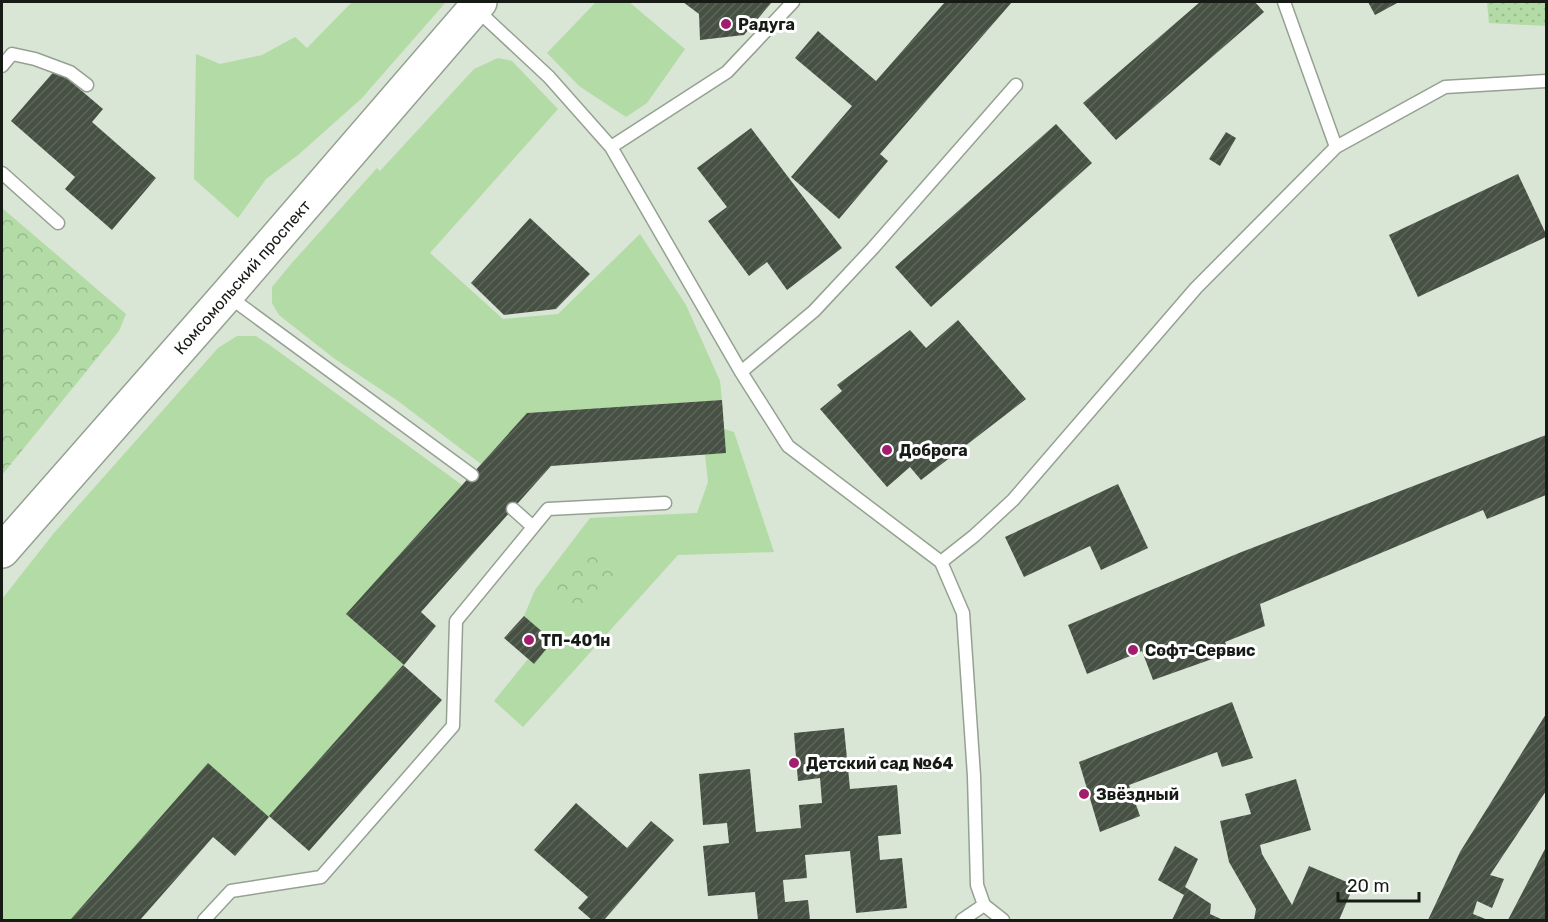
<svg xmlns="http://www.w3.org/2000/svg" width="1548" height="922" viewBox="0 0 1548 922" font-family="Rubik,sans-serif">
<defs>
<pattern id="park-crowns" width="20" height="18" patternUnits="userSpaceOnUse" patternTransform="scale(1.5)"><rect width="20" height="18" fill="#b2dba5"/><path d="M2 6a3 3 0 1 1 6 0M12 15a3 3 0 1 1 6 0" fill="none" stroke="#98bb8d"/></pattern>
<pattern id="garden-dots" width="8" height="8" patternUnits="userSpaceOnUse" patternTransform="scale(1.5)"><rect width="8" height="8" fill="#b2dba5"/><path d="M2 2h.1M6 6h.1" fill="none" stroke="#98bb8d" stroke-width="1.8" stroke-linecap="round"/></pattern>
<pattern id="building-hatch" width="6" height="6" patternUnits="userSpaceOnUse" patternTransform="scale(1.5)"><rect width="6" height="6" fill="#465043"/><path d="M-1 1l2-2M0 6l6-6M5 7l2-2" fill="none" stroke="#5d655b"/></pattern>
</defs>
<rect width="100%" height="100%" fill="#d9e5d5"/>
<!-- grass -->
<path fill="#b2dba5" d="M 352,2 L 446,2 L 361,99 L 298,155 L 266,179 L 238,218 L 194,179 L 196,54 L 220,64 L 262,55 L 295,37 L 307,48 Z
M 596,2 L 629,2 L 685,49 L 647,103 L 626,117 L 579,86 L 547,53 Z
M 498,58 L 512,61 L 558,109 L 430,253 L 503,319 L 558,314 L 640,234 L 686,305 L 720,381 L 722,400 L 527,413 L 481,464 L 398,401 L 335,359 L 279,315 L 272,303 L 272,287 L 291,264 L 377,168 L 380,171 L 474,69 Z
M 237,336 L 256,336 L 271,346 L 462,485 L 347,614 L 404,665 L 269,817 L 208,764 L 70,920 L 2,920 L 2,599 L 54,533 L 218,348 Z
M 724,429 L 734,432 L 774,552 L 678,555 L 523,727 L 494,701 L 528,659 L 534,663 L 553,642 L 524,616 L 535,590 L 590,518 L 697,513 L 708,482 L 705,454 L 726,453 Z"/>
<!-- park -->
<path fill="url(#park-crowns)" d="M 2,208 L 126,314 L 119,331 L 2,475 Z
M 588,544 L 619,569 L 583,614 L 552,590 Z"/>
<!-- garden -->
<path fill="url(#garden-dots)" d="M 1487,2 L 1546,2 L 1546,26 L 1489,23 Z"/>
<!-- building -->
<path fill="url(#building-hatch)" d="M 683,2 L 772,2 L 744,35 L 700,40 L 699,14 Z
M 945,2 L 1012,2 L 880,154 L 888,161 L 839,219 L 791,177 L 852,106 L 795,58 L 818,31 L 876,81 Z
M 1200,2 L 1255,2 L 1264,12 L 1116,140 L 1083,103 Z
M 1368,2 L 1399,2 L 1375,15 Z
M 56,69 L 103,109 L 92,122 L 156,178 L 112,230 L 65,189 L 75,177 L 11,121 Z
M 1056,124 L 1092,163 L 931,307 L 895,267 Z
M 751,128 L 842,248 L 787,290 L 767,262 L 749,276 L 708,221 L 727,207 L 697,168 Z
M 1226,132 L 1236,138 L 1220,166 L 1209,159 Z
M 1518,174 L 1546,234 L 1546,237 L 1418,297 L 1389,235 Z
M 530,218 L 590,274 L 556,309 L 504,315 L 471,283 Z
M 958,320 L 1026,399 L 921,480 L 910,467 L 887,487 L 820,409 L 842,391 L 837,385 L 910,330 L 926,348 Z
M 722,400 L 726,453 L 551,466 L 421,612 L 436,626 L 404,665 L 346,614 L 527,413 Z
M 1546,435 L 1546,495 L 1487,519 L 1483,510 L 1260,604 L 1265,626 L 1225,642 L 1229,653 L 1153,680 L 1142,651 L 1087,674 L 1068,625 L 1239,553 Z
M 1118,484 L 1148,548 L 1101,570 L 1090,546 L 1024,577 L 1005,537 Z
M 524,616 L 553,641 L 534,664 L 504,638 Z
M 403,665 L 442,700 L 309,851 L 269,816 Z
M 1232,702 L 1253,758 L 1222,767 L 1217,752 L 1129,785 L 1140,816 L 1100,832 L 1079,762 Z
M 1546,714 L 1546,791 L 1490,875 L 1504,879 L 1492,908 L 1477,901 L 1473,914 L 1488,920 L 1428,920 L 1460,852 Z
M 844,728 L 850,789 L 897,785 L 901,834 L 878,836 L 880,860 L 902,858 L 907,908 L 856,913 L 850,851 L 805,855 L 807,878 L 783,880 L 785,902 L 808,900 L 810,920 L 758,920 L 755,892 L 708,896 L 703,846 L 729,843 L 727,823 L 703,825 L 699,774 L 750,769 L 756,832 L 801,828 L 799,805 L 822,803 L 820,778 L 798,781 L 794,733 Z
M 208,763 L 269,817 L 235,856 L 213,837 L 140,920 L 70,920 Z
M 1296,779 L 1311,830 L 1260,845 L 1262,854 L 1292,905 L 1309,866 L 1354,885 L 1339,920 L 1254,920 L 1256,909 L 1229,862 L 1220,821 L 1251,814 L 1245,794 Z
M 576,803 L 627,848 L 651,821 L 674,840 L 604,920 L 592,920 L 578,908 L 588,897 L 534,850 Z
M 1175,846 L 1198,859 L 1185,887 L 1211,904 L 1210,914 L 1223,920 L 1172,920 L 1184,895 L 1158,880 Z
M 1546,847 L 1546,920 L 1508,920 L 1509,918 Z"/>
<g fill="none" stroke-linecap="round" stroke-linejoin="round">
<!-- service casing -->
<g stroke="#95a192" stroke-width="15">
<path id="service" d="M 475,8 L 549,77 L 611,147 L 741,372 L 788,446 L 941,562 L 963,613 L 974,776 L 977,885 L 984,905 L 1003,920
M 2,66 L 12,54 L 35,59 L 70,72 L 87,85
M 611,147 L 727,72 L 793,2
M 1336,147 L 1445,87 L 1546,81
M 2,173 L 58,223
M 228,296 L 472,475
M 741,372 L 814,311 L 873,248 L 1016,85
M 513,509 L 532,526
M 941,562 L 974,536 L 1013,500 L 1196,288 L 1336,147 L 1284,2
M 204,920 L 231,891 L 321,877 L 453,726 L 456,621 L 548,509 L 665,503
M 962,920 L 984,905"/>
</g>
<!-- secondary casing -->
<g stroke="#95a192" stroke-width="36">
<path id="secondary" d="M 2,551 L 227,295 L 480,2"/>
</g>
<!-- service -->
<use href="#service" stroke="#fff" stroke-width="12"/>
<!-- secondary -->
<use href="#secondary" stroke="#fff" stroke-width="33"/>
</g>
<!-- markers -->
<g fill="#a21e6d" stroke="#fff" stroke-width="2">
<circle cx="726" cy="24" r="6"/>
<circle cx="887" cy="450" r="6"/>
<circle cx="529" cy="640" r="6"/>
<circle cx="1133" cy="650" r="6"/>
<circle cx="794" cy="763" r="6"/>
<circle cx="1084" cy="794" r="6"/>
</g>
<g text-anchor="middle" stroke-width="6" stroke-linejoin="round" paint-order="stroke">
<!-- poi labels -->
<g font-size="16" font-weight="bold" fill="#171b15" stroke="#fff" text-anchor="start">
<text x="738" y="30">Радуга</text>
<text x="899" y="456">Доброга</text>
<text x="541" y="646">ТП-401н</text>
<text x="1145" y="656">Софт-Сервис</text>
<text x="806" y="769">Детский сад №64</text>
<text x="1096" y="800">Звёздный</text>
</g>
<!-- street labels -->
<g font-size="16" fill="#171b15" stroke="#fff">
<text transform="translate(242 277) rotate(-49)" y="6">Комсомольский проспект</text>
</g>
</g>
<!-- border -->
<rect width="1548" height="922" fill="none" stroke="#171b15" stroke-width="6"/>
<!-- scale -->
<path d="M1338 892v9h81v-9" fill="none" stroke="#171b15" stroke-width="3"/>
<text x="1347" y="892" font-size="18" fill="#171b15" stroke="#ffffff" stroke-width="4.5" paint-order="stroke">20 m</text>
</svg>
